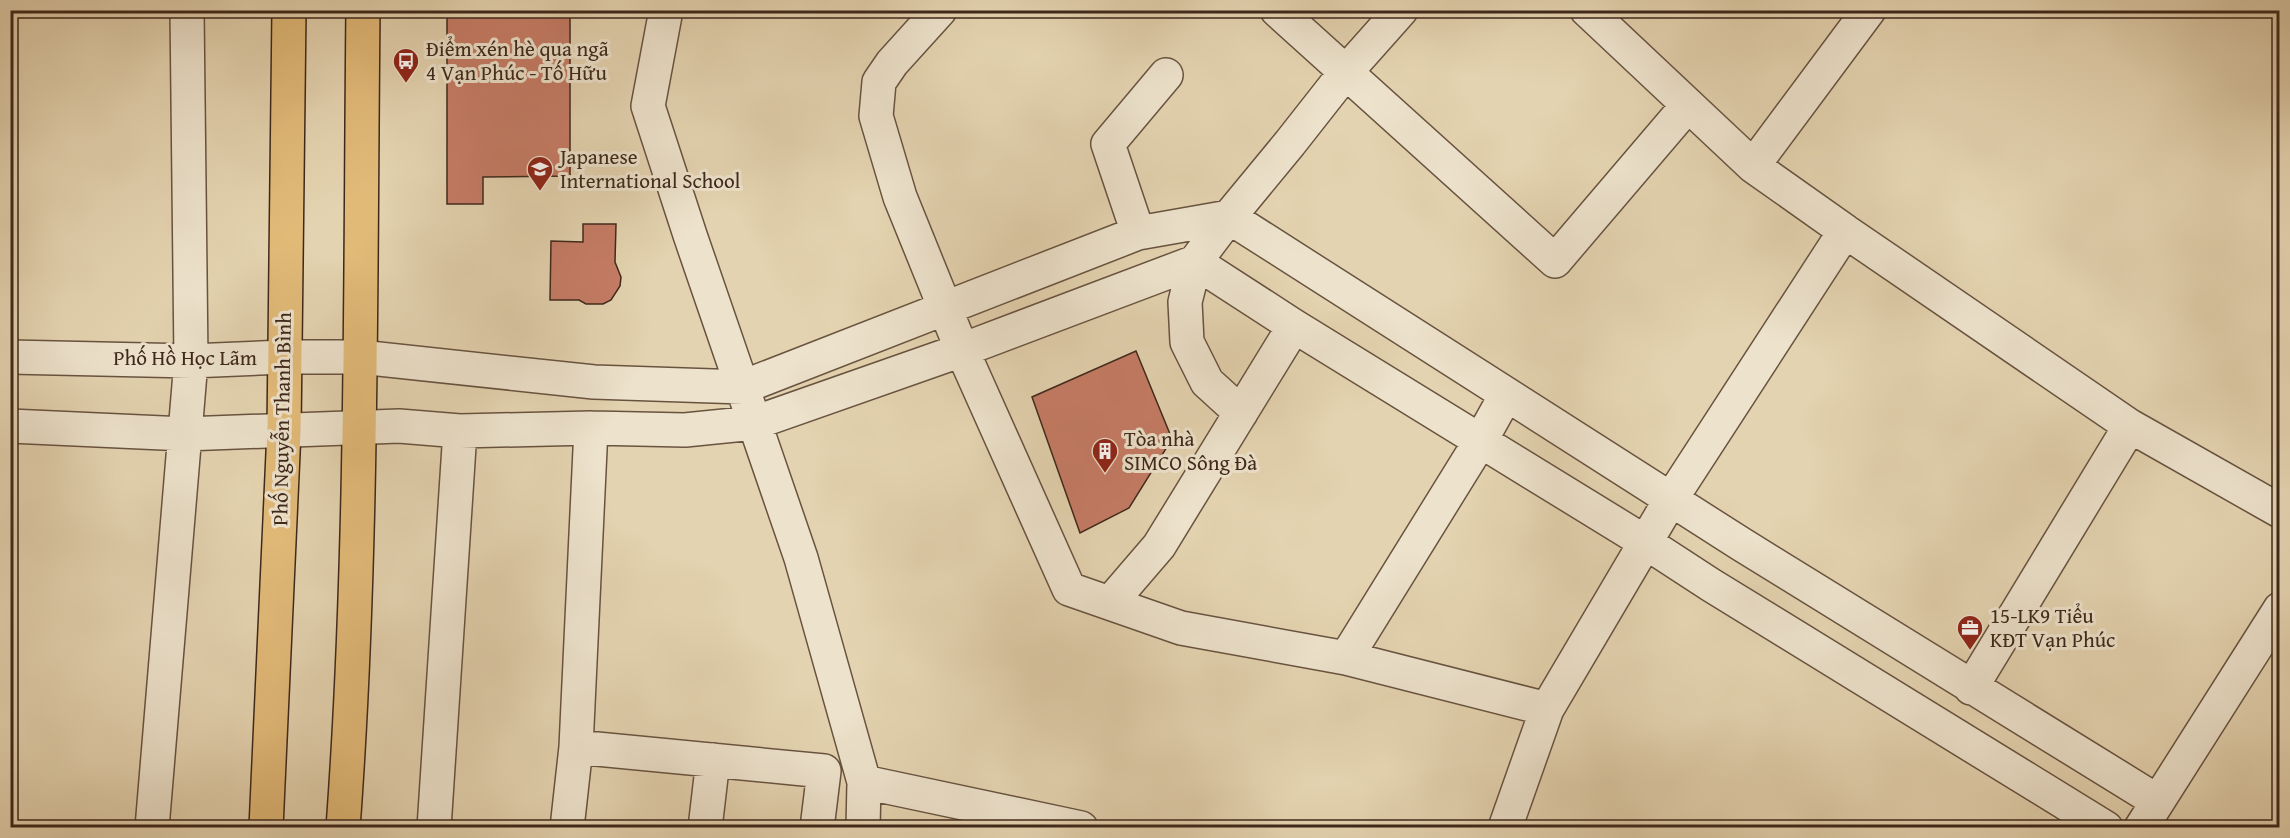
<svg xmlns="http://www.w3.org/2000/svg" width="2290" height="838" viewBox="0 0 2290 838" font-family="'Gentium Book Plus',serif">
<rect width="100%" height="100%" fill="#e4d3b0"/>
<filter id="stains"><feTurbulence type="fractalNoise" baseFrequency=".00333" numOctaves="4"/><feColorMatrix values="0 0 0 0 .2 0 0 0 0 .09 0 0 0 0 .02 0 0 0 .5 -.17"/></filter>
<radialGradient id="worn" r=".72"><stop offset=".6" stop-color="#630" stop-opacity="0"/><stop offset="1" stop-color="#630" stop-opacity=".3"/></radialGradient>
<!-- building -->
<path fill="#c67c66" stroke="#3e281b" stroke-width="1.5" d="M 447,10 L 570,10 L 570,176 L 483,177 L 483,204 L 447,204 Z
M 583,224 L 616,224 L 615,262 L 621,277 L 620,286 L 611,300 L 603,304 L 586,304 L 579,300 L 550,300 L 551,241 L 583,242 Z
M 1136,351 L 1172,439 L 1129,508 L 1080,533 L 1032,397 Z"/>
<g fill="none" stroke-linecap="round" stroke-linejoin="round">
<!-- minor casing -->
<g stroke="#685340" stroke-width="36">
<path id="minor" d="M 666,10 L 648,106 L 690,235 L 801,558 L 864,782 L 863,828
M 940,10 L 892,63 L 879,82 L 876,116 L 900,197 L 962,350 L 1069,589 L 1181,628 L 1346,658
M 1277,10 L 1555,261 L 1688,105
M 1753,166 L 1869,10
M 1845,231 L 2130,426
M 1138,233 L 1108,144 L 1166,75
M 10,357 L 191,361 L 284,357 L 360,357 L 594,382 L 743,387 L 1138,233 L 1229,217 L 1741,544 L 2157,801
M 1506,395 L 1481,440 L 1346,658 L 1547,709
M 1241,413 L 1207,382 L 1187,342 L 1185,302 L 1195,262 L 1229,217 L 1290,143 L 1345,73 L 1401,10
M 10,426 L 185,434 L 399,426 L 460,431 L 591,428 L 685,430 L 754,423 L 962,350 L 1195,262 L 1294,326 L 1645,542 L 1711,585 L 2106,828
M 1110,603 L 1159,546 L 1294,326
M 1971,688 L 2130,426 L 2280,511
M 576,747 L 824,771 L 817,828
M 864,782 L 1081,828
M 152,828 L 191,361 L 187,10
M 434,828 L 460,431
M 567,828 L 576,747 L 591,428
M 705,828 L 713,760
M 1505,828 L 1547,709 L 1671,499 L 1845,231 L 1753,166 L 1587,10
M 2141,828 L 2280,609"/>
</g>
<!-- major casing -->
<g stroke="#3e281b" stroke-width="36">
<path id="major" d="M 266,828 L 284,431 L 289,10
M 343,828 C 363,557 360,282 363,10"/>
</g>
<!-- minor -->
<use href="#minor" stroke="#ede2cc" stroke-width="33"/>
<!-- major -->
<use href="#major" stroke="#e2ba78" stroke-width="33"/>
</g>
<!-- icons -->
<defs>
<g id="bus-pin" transform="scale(1.35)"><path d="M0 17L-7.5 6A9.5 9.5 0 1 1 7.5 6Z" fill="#8f2418" stroke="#ede2cc"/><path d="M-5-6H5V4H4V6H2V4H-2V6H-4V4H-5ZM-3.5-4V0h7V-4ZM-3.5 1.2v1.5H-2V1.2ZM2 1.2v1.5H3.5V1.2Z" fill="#fff"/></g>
<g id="school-pin" transform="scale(1.35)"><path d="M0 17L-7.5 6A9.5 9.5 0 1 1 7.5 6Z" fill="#8f2418" stroke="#ede2cc"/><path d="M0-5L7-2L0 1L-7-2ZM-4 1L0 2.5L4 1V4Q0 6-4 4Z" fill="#fff"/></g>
<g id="building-pin" transform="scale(1.35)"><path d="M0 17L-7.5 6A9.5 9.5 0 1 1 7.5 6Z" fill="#8f2418" stroke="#ede2cc"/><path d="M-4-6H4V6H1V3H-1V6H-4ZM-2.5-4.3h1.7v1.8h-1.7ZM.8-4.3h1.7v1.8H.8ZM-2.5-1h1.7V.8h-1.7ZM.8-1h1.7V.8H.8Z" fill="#fff"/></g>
<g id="office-pin" transform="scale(1.35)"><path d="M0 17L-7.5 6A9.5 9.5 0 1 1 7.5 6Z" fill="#8f2418" stroke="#ede2cc"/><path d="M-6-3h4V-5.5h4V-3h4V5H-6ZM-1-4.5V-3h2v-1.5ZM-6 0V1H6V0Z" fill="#fff"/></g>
</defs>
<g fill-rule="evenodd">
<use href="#bus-pin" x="406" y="61"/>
<use href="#school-pin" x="540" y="169"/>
<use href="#building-pin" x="1105" y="451"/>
<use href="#office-pin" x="1970" y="628"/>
</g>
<g text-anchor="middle" stroke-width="6" stroke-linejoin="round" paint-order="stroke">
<!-- poi labels -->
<g font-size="21" fill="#3e281b" stroke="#ede2cc" text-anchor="start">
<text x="426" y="56">Điểm xén hè qua ngã<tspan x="426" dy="24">4 Vạn Phúc - Tố Hữu</tspan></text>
<text x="560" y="164">Japanese<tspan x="560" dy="24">International School</tspan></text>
<text x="1124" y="446">Tòa nhà<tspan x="1124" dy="24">SIMCO Sông Đà</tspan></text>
<text x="1990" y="623">15-LK9 Tiểu<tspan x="1990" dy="24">KĐT Vạn Phúc</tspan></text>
</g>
<!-- street labels -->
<g font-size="21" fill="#3e281b" stroke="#ede2cc">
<text x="185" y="365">Phố Hồ Học Lãm</text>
<text transform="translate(282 419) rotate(-89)" y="7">Phố Nguyễn Thanh Bình</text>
</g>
</g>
<!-- margin -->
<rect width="2290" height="838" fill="none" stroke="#e4d3b0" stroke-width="36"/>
<rect x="12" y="12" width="2266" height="814" fill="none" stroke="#3e281b" stroke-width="3"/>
<rect x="18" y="18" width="2254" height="802" fill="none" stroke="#3e281b" stroke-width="1.5"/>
<rect width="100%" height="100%" filter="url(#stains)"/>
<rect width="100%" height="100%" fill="url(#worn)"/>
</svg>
